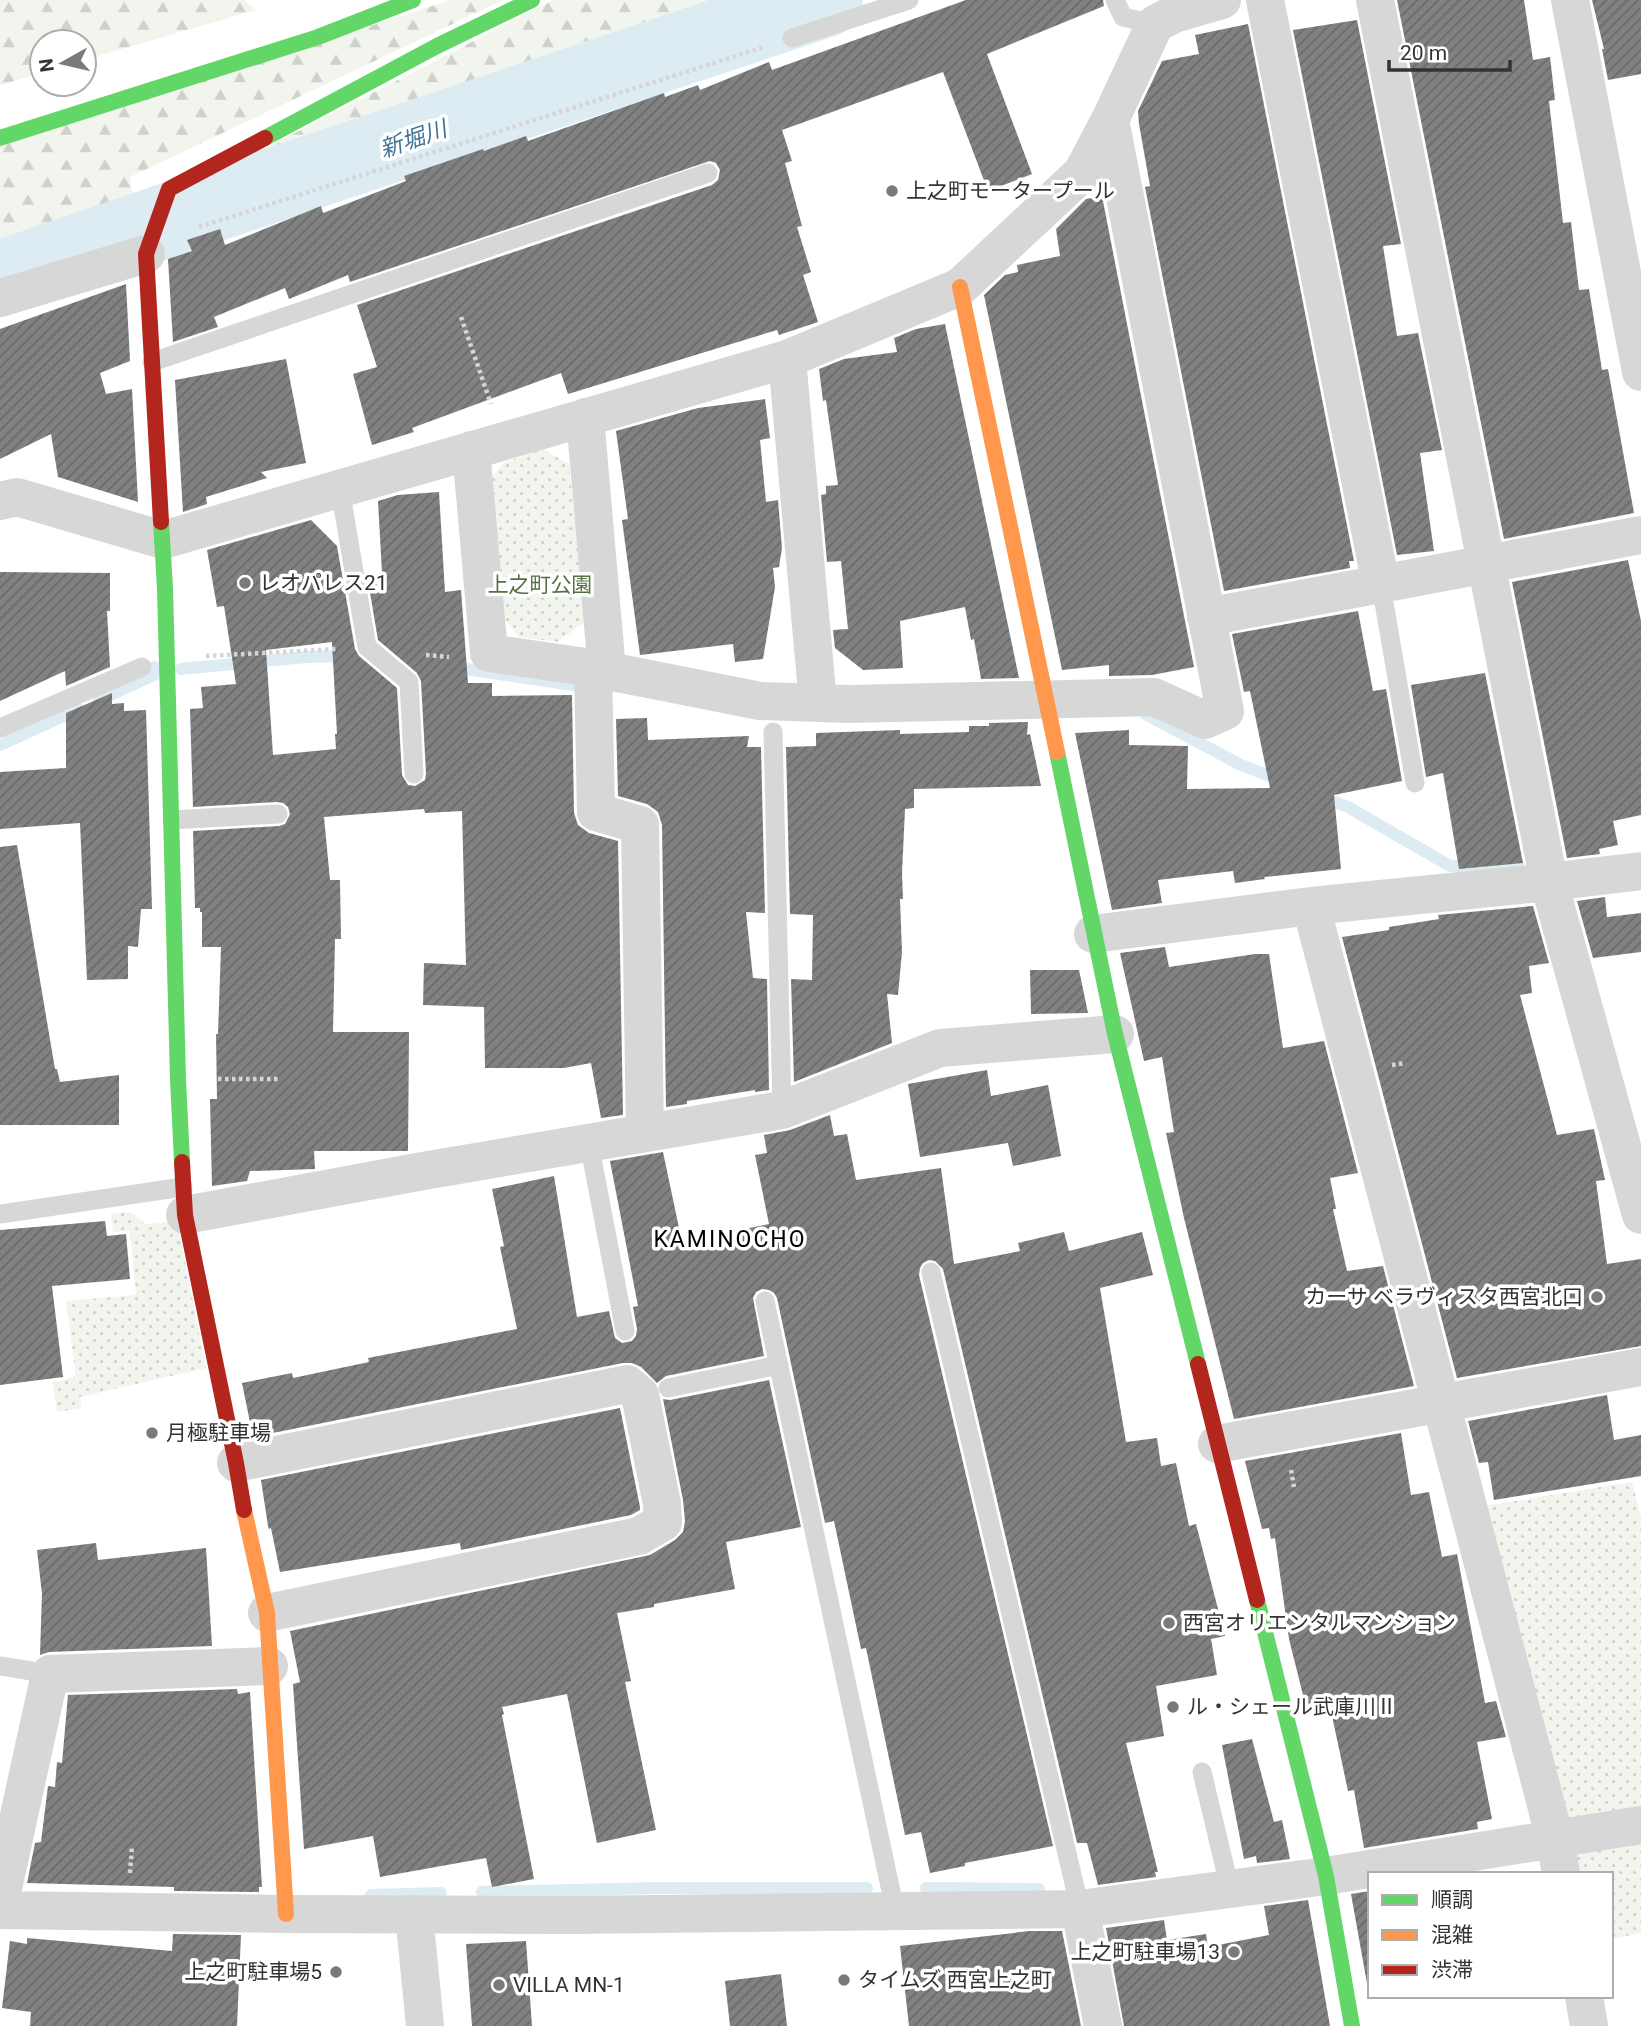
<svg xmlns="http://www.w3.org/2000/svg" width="1641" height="2026" viewBox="0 0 1641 2026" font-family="Roboto,'Noto Sans JP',sans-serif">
<defs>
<pattern id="forest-firs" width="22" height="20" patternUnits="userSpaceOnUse" patternTransform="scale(1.75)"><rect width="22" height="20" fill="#f1f5ed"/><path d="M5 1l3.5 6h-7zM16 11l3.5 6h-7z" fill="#cfd2cc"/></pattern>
<pattern id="park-dots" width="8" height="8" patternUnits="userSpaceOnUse" patternTransform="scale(1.75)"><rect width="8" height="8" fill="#f1f5ed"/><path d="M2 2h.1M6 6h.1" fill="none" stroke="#cfd2cc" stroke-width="1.8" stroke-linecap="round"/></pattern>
<pattern id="building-hatch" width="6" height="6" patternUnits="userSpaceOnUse" patternTransform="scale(1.75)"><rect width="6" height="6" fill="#818181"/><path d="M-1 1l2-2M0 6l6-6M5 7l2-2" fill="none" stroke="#6a6a6a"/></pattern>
</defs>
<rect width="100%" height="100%" fill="#fff"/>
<!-- forest -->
<path fill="url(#forest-firs)" d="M 0,0 L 244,0 L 256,10 L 84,60 L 84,42 L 42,42 L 42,73 L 0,85 Z
M 451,0 L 503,0 L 130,177 L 134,209 L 0,255 L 0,145 Z
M 553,0 L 755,0 L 661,31 L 184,208 L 182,191 Z"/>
<!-- park -->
<path fill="url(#park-dots)" d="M 543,449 L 569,464 L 585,622 L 557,642 L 519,637 L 501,614 L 489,481 L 503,463 Z
M 131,1212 L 145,1224 L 177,1221 L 206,1368 L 80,1397 L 81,1408 L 57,1412 L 53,1383 L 76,1376 L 66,1301 L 136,1295 L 130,1231 L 113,1232 L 111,1214 Z
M 1632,1482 L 1641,1518 L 1641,1810 L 1571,1821 L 1564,1815 L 1484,1506 Z
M 1641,1835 L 1641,1933 L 1611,1939 L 1611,1874 L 1575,1874 L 1571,1854 Z"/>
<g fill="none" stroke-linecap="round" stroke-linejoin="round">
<!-- stream -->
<path stroke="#ddebf3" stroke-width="12" d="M 452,667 L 580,686
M 181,669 L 306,657 L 348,656
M 99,700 L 154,675 L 154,667
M 1145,714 L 1241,765 L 1283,781
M 0,745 L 79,709
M 1319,796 L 1348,807 L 1450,866 L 1519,866
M 926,1888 L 1039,1889
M 482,1892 L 656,1888 L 867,1888
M 371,1895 L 441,1893"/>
<!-- river -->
<path stroke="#ddebf3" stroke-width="74" d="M 0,278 L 168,220 L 826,0"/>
</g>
<!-- building -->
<path fill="url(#building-hatch)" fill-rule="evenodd" d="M 966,0 L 1103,0 L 1104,6 L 987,54 L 1032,174 L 988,191 L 943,72 L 782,130 L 792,161 L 785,163 L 802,226 L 797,227 L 811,272 L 803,275 L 818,322 L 779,335 L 777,330 L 568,394 L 561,373 L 412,428 L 414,432 L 372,445 L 353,374 L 377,367 L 357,305 L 712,185 L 718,180 L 720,170 L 716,163 L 710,161 L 350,282 L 348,275 L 289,299 L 285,288 L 214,317 L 218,327 L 173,342 L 168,259 L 192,251 L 187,240 L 220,229 L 225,245 L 321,206 L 323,213 L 406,181 L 404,176 L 483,149 L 484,151 L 526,136 L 528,141 L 664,93 L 665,97 L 698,85 L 700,90 L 769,62 L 772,70 Z
M 1397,0 L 1524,0 L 1533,60 L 1550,57 L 1555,100 L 1549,101 L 1563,223 L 1571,222 L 1579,290 L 1589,289 L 1602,370 L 1608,369 L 1634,513 L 1504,539 Z
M 1592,0 L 1641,0 L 1641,74 L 1608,80 L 1602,49 L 1604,49 Z
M 1357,20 L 1401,244 L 1383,246 L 1397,336 L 1418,333 L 1442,450 L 1420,453 L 1434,551 L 1397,555 L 1293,30 Z
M 1248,24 L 1354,561 L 1349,561 L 1350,568 L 1224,591 L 1145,187 L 1150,186 L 1139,124 L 1138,111 L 1162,61 L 1199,54 L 1195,35 Z
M 1102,196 L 1194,667 L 1152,675 L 1109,676 L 1109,665 L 1062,670 L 984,295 L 1005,275 L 1018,272 L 1017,265 L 1060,256 L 1056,229 L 1086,199 Z
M 126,284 L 130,361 L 100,373 L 106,394 L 132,389 L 138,502 L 58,477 L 51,434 L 0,459 L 0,329 Z
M 945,324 L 1019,678 L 981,679 L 974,639 L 971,640 L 965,607 L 900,621 L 903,668 L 863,670 L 835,648 L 833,630 L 848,629 L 841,561 L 827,562 L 821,495 L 826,494 L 826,486 L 838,485 L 826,400 L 823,401 L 819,369 L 844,359 L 897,352 L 894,338 L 916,329 Z
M 286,359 L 306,463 L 261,472 L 267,478 L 206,497 L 207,504 L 183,512 L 175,380 Z
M 765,399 L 770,438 L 760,440 L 766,502 L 778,500 L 782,548 L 779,567 L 773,568 L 775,587 L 763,659 L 735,662 L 733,644 L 640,655 L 622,520 L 628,519 L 616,431 L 698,408 Z
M 439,492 L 445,592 L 461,590 L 468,683 L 492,683 L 492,696 L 572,695 L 574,813 L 578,825 L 589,833 L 618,841 L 623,1115 L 601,1118 L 591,1063 L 564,1068 L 485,1068 L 484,1007 L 423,1005 L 424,963 L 466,965 L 462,811 L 425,813 L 424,809 L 324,817 L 330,880 L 340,880 L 341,939 L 335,939 L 333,1032 L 409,1032 L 408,1151 L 314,1151 L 315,1169 L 250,1171 L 247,1181 L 212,1186 L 210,1099 L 217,1099 L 216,1034 L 218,1034 L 221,947 L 202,947 L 202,912 L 200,912 L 200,908 L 195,908 L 193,831 L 279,826 L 285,824 L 290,814 L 288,807 L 283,803 L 277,802 L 193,807 L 190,709 L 203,708 L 201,687 L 236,684 L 224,606 L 217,607 L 207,550 L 311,520 L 337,546 L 355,649 L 359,656 L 397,688 L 402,775 L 408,785 L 415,786 L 425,780 L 426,773 L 421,681 L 417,673 L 378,640 L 367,575 L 383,591 L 378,501 L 398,495 ZM 332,642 L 337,734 L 335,734 L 336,749 L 273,755 L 266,650 Z
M 1628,560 L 1641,621 L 1641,815 L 1613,821 L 1618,845 L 1599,849 L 1600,854 L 1567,858 L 1512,582 Z
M 0,572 L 110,573 L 110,611 L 107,611 L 110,667 L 66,686 L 65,671 L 0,701 Z
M 1358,611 L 1373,691 L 1386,689 L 1402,781 L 1334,795 L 1341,869 L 1264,877 L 1265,879 L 1235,883 L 1233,871 L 1158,880 L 1162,903 L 1112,910 L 1075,733 L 1129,730 L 1129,745 L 1188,746 L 1187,789 L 1270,788 L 1250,691 L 1244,692 L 1232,634 Z
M 1485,673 L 1523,863 L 1459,869 L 1443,773 L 1426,777 L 1411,685 Z
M 112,693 L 112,704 L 124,703 L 124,711 L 146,710 L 152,909 L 141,909 L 138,947 L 128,946 L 128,979 L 87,980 L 80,823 L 0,829 L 0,772 L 66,768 L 66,713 Z
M 647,718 L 648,740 L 749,736 L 747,747 L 761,747 L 765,913 L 746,912 L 753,978 L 767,979 L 769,1090 L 755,1092 L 755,1090 L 687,1101 L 687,1104 L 666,1107 L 662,825 L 658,812 L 647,804 L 618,796 L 616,719 Z
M 1028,722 L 1027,735 L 1030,734 L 1041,786 L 914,789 L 914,808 L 905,809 L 902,873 L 903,899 L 900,899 L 902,952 L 898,995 L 887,994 L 892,1043 L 794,1082 L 791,979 L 812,980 L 813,915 L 790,914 L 786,747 L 816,746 L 816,733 L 900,730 L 900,734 L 969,732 L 969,726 L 989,726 L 989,723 Z
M 17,845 L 55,1069 L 57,1069 L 60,1082 L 119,1075 L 119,1125 L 0,1125 L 0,847 Z
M 1605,897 L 1607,917 L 1641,913 L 1641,952 L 1593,958 L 1577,901 Z
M 1533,906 L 1549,963 L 1529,966 L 1532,993 L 1520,995 L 1557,1135 L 1594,1129 L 1605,1180 L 1596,1181 L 1607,1264 L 1641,1259 L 1641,1346 L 1457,1378 L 1342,937 L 1389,930 L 1389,927 L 1439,919 L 1438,915 Z
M 1165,947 L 1169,967 L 1255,954 L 1269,954 L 1283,1048 L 1324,1041 L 1358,1173 L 1330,1178 L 1336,1209 L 1333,1209 L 1347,1271 L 1383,1266 L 1414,1386 L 1234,1419 L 1184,1218 L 1166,1133 L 1174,1132 L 1162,1057 L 1144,1061 L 1120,953 Z
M 1030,970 L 1079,970 L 1088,1013 L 1031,1014 Z
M 987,1070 L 991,1096 L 1048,1085 L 1061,1156 L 1013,1166 L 1008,1143 L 920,1157 L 908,1084 Z
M 830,1115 L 834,1136 L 847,1134 L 856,1180 L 941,1168 L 954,1264 L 1020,1251 L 1018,1243 L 1064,1232 L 1069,1251 L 1142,1232 L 1153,1275 L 1100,1288 L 1126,1442 L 1157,1438 L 1161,1466 L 1176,1463 L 1189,1526 L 1196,1524 L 1225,1636 L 1211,1639 L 1217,1675 L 1156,1686 L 1164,1736 L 1126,1743 L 1158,1872 L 1155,1872 L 1156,1877 L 1098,1885 L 1087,1843 L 1077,1843 L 943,1269 L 935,1261 L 929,1260 L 923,1263 L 920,1268 L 919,1275 L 1053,1846 L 965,1863 L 965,1866 L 930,1873 L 921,1832 L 905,1835 L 866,1648 L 861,1649 L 834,1521 L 825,1523 L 777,1298 L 774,1293 L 769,1290 L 762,1289 L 756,1292 L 753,1298 L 764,1356 L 666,1376 L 657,1383 L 641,1367 L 632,1363 L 623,1363 L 253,1437 L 242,1383 L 292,1373 L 293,1378 L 369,1362 L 368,1358 L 517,1329 L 500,1247 L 504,1246 L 492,1189 L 554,1176 L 577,1317 L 609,1311 L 615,1338 L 622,1343 L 632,1341 L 636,1336 L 637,1329 L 633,1307 L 638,1306 L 610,1161 L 663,1152 L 682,1242 L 769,1224 L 755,1155 L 767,1153 L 764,1135 L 790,1130 Z
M 105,1221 L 107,1236 L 126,1234 L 130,1279 L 52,1286 L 63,1377 L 0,1385 L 0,1230 Z
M 769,1380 L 801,1527 L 726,1542 L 735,1589 L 654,1604 L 654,1607 L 617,1613 L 631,1681 L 625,1682 L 656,1830 L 597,1843 L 567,1694 L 502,1707 L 504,1714 L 502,1715 L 534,1879 L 492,1887 L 486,1858 L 380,1877 L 373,1836 L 304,1849 L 293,1684 L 300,1682 L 290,1631 L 650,1555 L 675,1540 L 683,1532 L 685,1521 L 683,1500 L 663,1399 L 670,1400 Z
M 1607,1395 L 1614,1440 L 1641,1435 L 1641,1476 L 1494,1500 L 1488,1462 L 1479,1463 L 1468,1421 Z
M 620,1408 L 640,1507 L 640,1510 L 631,1515 L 461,1550 L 460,1543 L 280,1572 L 271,1528 L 269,1529 L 268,1526 L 261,1480 Z
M 1401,1433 L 1411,1495 L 1429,1492 L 1442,1557 L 1457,1554 L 1485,1703 L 1496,1701 L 1506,1737 L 1477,1742 L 1492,1819 L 1477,1822 L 1478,1829 L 1364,1848 L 1354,1790 L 1348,1791 L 1331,1711 L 1308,1715 L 1289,1639 L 1275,1538 L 1271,1539 L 1269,1528 L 1262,1529 L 1245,1461 Z
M 96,1543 L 98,1560 L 206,1548 L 212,1646 L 49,1652 L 40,1655 L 42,1594 L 37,1550 Z
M 237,1689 L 238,1694 L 250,1692 L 262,1887 L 259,1887 L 259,1892 L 174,1891 L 174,1887 L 27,1883 L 35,1843 L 41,1842 L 48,1786 L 55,1787 L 57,1762 L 62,1763 L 68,1695 Z
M 1252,1739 L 1274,1822 L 1282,1820 L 1290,1859 L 1257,1863 L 1256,1856 L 1244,1859 L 1222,1745 Z
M 1370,1891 L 1370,2000 L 1351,1894 Z
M 1308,1900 L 1330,2026 L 1124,2026 L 1106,1928 L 1164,1920 L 1167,1940 L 1206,1934 L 1208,1947 L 1269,1935 L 1264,1906 Z
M 1030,1931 L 1062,1931 L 1081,2026 L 909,2026 L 900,1946 Z
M 173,1934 L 241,1935 L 237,2026 L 30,2026 L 31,2012 L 2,2008 L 10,1941 L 27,1944 L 27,1938 L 172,1951 Z
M 526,1941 L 532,2026 L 472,2026 L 466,1944 Z
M 781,1974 L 787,2026 L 730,2026 L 725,1981 Z"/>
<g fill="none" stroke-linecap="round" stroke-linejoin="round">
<!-- path -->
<path stroke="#d6d6d6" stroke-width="4.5" stroke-dasharray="3.5 3.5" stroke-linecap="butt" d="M 199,227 L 764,47
M 461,317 L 491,404
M 426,655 L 449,657
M 206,656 L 337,649
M 1392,1065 L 1406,1063
M 218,1079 L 280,1079
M 1291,1470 L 1294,1487
M 130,1873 L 132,1846"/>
<!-- lane -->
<path stroke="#d7d7d7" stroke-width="19" d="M 1115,0 L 1123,17 L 1155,24
M 792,38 L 909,0
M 152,362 L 708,173
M 340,489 L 367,647 L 409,682 L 414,774
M 1381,585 L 1415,783
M 0,728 L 142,667
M 773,732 L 782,1110
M 172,820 L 278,814
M 589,1143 L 625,1331
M 0,1214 L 183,1187
M 931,1272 L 1080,1909
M 765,1301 L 895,1910
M 668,1388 L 779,1365
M 0,1666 L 50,1674
M 1202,1772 L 1230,1889"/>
<!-- street -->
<path stroke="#d7d7d7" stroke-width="38" d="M 1265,0 L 1381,585
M 1375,0 L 1549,882 L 1641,1215
M 1570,0 L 1641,372
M 0,298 L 146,254
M 787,359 L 818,703
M 585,417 L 607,671
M 471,450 L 489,653 L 593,668 L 760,701 L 849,704 L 1154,697 L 1205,720 L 1225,711 L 1110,120
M 0,501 L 17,497 L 163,540 L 787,359 L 960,287 L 1082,173 L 1110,120 L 1155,24 L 1174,14 L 1222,0
M 1206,617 L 1641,535
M 593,668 L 596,812 L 640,825 L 645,1133
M 1311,906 L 1555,1839 L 1561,1874
M 1093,934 L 1311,906 L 1549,882 L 1641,871
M 185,1215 L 423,1171 L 782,1110 L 940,1048 L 1115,1034
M 1217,1444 L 1641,1367
M 236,1463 L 627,1384 L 640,1395 L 662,1504 L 663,1522 L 639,1536 L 267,1613
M 0,1902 L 50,1674 L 269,1666
M 1080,1909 L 1103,2026
M 0,1910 L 286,1914 L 572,1915 L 1080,1909 L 1326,1876 L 1641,1825
M 414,1914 L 425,2026
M 1584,1996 L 1589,2026"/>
<!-- fast -->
<path stroke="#63d668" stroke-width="16" d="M 0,138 L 318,37 L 413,0
M 265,138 L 437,46 L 532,0
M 161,522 L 165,588 L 178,1079 L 182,1162
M 1057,752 L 1115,1034 L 1198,1364
M 1257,1600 L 1326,1876 L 1352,2026"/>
<!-- slow -->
<path stroke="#ff974d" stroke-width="16" d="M 960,287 L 1057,752
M 244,1510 L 267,1613 L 286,1914"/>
<!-- jam -->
<path stroke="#b3261e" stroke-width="16" d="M 161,522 L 146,254 L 169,189 L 265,138
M 182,1162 L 185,1215 L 236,1463 L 244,1510
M 1198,1364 L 1257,1600"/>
</g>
<!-- markers -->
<g fill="#7a7a7a" stroke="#fff" stroke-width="2.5">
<circle cx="892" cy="191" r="7"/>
<circle cx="245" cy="583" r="7"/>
<circle cx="1597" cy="1297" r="7"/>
<circle cx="152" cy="1433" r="7"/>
<circle cx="1169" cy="1623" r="7"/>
<circle cx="1173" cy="1707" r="7"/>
<circle cx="1234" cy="1952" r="7"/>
<circle cx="336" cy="1972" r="7"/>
<circle cx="844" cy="1980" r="7"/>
<circle cx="499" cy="1985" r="7"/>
</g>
<g text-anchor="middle" stroke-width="7" stroke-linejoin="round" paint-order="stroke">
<!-- poi labels -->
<g font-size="21" fill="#333" stroke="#fff" text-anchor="start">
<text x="906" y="198">上之町モータープール</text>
<text x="259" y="590">レオパレス21</text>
<text x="1583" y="1304" text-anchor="end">カーサ ベラヴィスタ西宮北口</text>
<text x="166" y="1440">月極駐車場</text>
<text x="1183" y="1630">西宮オリエンタルマンション</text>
<text x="1187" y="1714">ル・シェール武庫川Ⅱ</text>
<text x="1220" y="1959" text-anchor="end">上之町駐車場13</text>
<text x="322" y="1979" text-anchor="end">上之町駐車場5</text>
<text x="858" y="1987">タイムズ 西宮上之町</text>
<text x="513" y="1992">VILLA MN-1</text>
</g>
<!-- park labels -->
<g font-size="21" fill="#56703f" stroke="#fff">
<text x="540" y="592">上之町公園</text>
</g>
<!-- water labels -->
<g font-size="23" font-style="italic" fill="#3f7597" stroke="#fff">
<text transform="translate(413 139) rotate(-19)" y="8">新堀川</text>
</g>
<!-- neighbourhood labels -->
<g font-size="23" letter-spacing="2" fill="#000" stroke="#fff">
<text x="730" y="1247">KAMINOCHO</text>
</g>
</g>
<!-- legend -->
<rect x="1368" y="1872" width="245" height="126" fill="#ffffff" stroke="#adadad" stroke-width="2"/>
<rect x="1382" y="1895" width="35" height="10" fill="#63d668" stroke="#adadad" stroke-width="2"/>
<text x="1431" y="1907" font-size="21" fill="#333333">順調</text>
<rect x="1382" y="1930" width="35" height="10" fill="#ff974d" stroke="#adadad" stroke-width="2"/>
<text x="1431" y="1942" font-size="21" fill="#333333">混雑</text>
<rect x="1382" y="1965" width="35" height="10" fill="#b3261e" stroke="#adadad" stroke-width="2"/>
<text x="1431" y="1977" font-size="21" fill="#333333">渋滞</text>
<!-- north arrow -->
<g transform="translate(63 63) rotate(262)"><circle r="33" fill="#ffffff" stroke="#adadad" stroke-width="2"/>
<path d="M0-5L12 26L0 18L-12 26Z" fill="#7a7a7a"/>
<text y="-10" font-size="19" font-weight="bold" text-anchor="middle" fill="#333333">N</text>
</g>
<!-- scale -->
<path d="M1389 60v10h121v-10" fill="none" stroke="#333333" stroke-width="3.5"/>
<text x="1400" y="60" font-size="21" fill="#333333" stroke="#ffffff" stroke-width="5" paint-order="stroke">20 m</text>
</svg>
